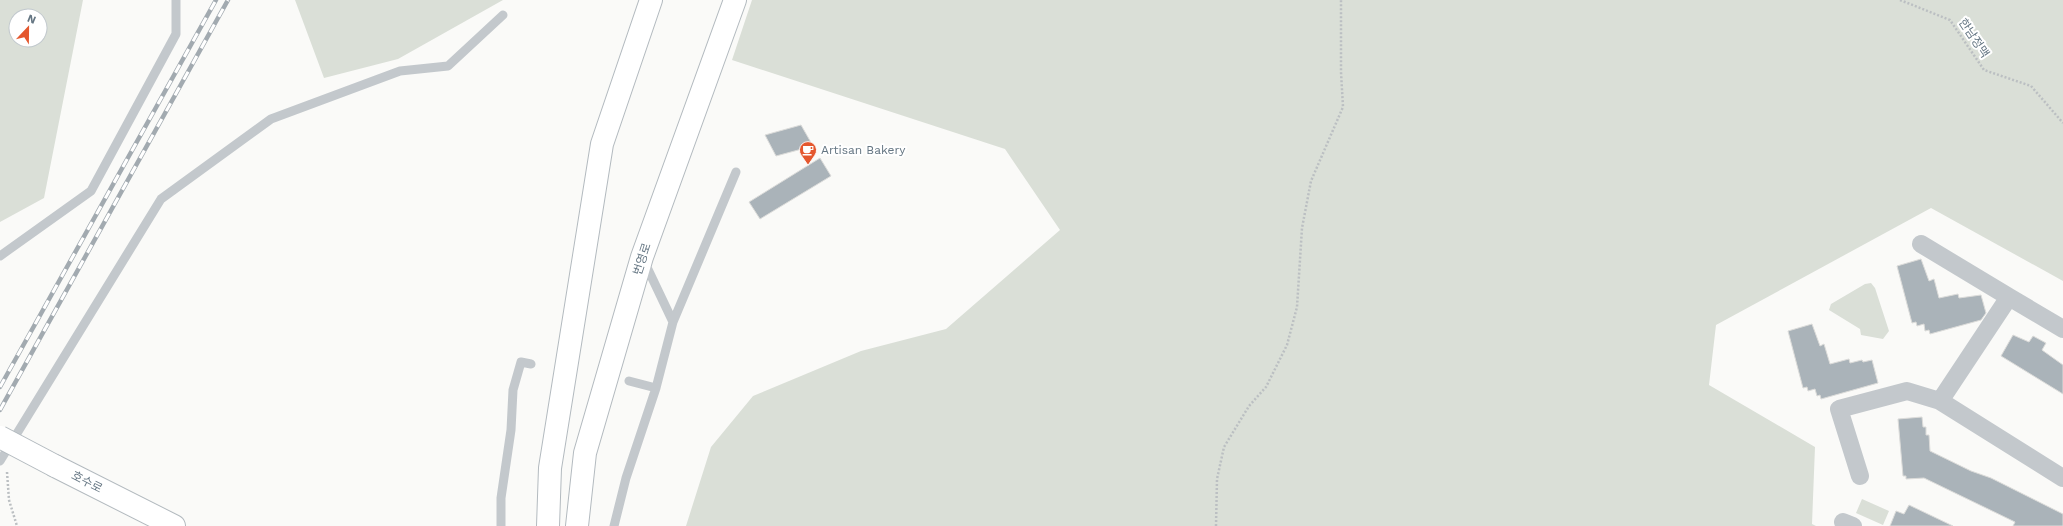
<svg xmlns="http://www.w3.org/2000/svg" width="2063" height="526" viewBox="0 0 2063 526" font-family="'Work Sans','Noto Sans KR',sans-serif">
<rect width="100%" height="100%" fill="#fafaf8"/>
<!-- green -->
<path fill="#dadfd7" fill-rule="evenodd" d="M 0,0 L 83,0 L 44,198 L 0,222 ZM 16,16 L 40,16 L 40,40 L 16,40 Z
M 295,0 L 503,0 L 398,59 L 324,78 Z
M 752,0 L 2063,0 L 2063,281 L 1931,208 L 1716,325 L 1709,385 L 1815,447 L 1812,524 L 1816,526 L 686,526 L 711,447 L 753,396 L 861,351 L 946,329 L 1060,230 L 1005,149 L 732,60 Z
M 1871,283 L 1875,288 L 1889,331 L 1883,339 L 1861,335 L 1860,329 L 1829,310 L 1831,304 L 1865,284 Z
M 1862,499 L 1889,511 L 1883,525 L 1856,513 Z"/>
<!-- building -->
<path fill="#aab3b9" stroke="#dcdcda" d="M 801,125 L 813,146 L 776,156 L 765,135 Z
M 820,158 L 831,176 L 760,219 L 749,202 Z
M 1921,259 L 1929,281 L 1934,279 L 1939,298 L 1958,294 L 1959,298 L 1981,295 L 1986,313 L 1981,320 L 1930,334 L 1929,330 L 1925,331 L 1924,324 L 1917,326 L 1916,322 L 1912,323 L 1897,266 Z
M 1812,324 L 1820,346 L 1824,344 L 1830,364 L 1849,359 L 1850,363 L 1862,360 L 1863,362 L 1872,360 L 1878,383 L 1821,399 L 1820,395 L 1817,396 L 1815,389 L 1808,391 L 1807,387 L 1803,388 L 1788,331 Z
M 2013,335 L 2029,342 L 2033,336 L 2046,343 L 2042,350 L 2063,365 L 2063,394 L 2001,356 Z
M 1922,417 L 1923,427 L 1926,427 L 1926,435 L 1929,435 L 1930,451 L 1971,471 L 1991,478 L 2063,514 L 2063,526 L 2013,526 L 2015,522 L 1924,478 L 1906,479 L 1906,476 L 1903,476 L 1898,419 Z
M 1909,505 L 1953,526 L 1890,526 L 1896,511 L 1904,514 Z"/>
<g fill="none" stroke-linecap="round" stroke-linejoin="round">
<!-- secondary casing -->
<g stroke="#b3babf" stroke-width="24">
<path id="secondary" d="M 55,466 L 174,526
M 548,526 L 550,468 L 602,144 L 651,0
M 577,526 L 585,453 L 642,257 L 735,0"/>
</g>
<!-- path -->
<path stroke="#bbbfc2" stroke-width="2.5" stroke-dasharray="2 2" stroke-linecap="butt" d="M 1900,0 L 1950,20 L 1984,70 L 2031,86 L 2063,123
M 7,472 L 9,500 L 17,526
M 1216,526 L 1217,479 L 1224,447 L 1249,406 L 1266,387 L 1287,345 L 1297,307 L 1302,228 L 1311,181 L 1343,107 L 1341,72 L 1341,0"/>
<!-- lane -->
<path stroke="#c3c8cc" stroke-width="9" d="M 0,256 L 91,191 L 176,34 L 176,0
M 673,322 L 736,172
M 629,381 L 656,388
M 0,461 L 161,199 L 271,119 L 400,71 L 448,66 L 503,15
M 501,526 L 501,498 L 511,430 L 513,390 L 521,362 L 531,364
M 614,526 L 626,478 L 656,388 L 673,322 L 644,261"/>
<!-- street -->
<path stroke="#c3c8cc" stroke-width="18" d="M 1921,244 L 2009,297
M 2063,329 L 2009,297 L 1940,401 L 2063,478
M 1860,476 L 1839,409 L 1907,391 L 1940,401
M 1843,522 L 1853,526"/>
<!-- secondary -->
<use href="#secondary" stroke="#fff" stroke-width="22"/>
<!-- rail casing -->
<g stroke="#a2aab0" stroke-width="4.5">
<path id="rail" d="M 0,387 L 216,0
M 0,410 L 228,0"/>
</g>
<!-- rail -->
<use href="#rail" stroke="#fff" stroke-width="3" stroke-dasharray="9" stroke-linecap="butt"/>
<!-- secondary-bridge casing -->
<g stroke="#b3babf" stroke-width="24" stroke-linecap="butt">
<path id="secondary-bridge" d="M 0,437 L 55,466"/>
</g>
<!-- secondary-bridge -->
<use href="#secondary-bridge" stroke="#fff" stroke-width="22"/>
</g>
<!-- icons -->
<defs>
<g id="cafe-pin" transform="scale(0.9)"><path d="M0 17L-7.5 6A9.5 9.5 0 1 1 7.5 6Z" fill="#e4572e" stroke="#fff"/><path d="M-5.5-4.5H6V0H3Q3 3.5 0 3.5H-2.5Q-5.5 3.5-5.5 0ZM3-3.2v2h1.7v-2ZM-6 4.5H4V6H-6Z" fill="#fff"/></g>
</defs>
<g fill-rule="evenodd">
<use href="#cafe-pin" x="808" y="150"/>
</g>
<g text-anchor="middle" stroke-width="4" stroke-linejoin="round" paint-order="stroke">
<!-- street labels -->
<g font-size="12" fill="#657683" stroke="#fff">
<text transform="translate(1974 38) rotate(56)" y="4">한남정맥</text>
<text transform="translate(642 259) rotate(-72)" y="4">번영로</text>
<text transform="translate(87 482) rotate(27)" y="4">호수로</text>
</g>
<!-- poi labels -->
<g font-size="12" fill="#657683" stroke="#fff" text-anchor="start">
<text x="821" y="154">Artisan Bakery</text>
</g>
</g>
<!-- north arrow -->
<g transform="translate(28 28) rotate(22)"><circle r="19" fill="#ffffff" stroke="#c1c8cd"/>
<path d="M0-3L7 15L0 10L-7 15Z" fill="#e4572e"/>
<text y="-6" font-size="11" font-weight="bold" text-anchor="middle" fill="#657683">N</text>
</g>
</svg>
